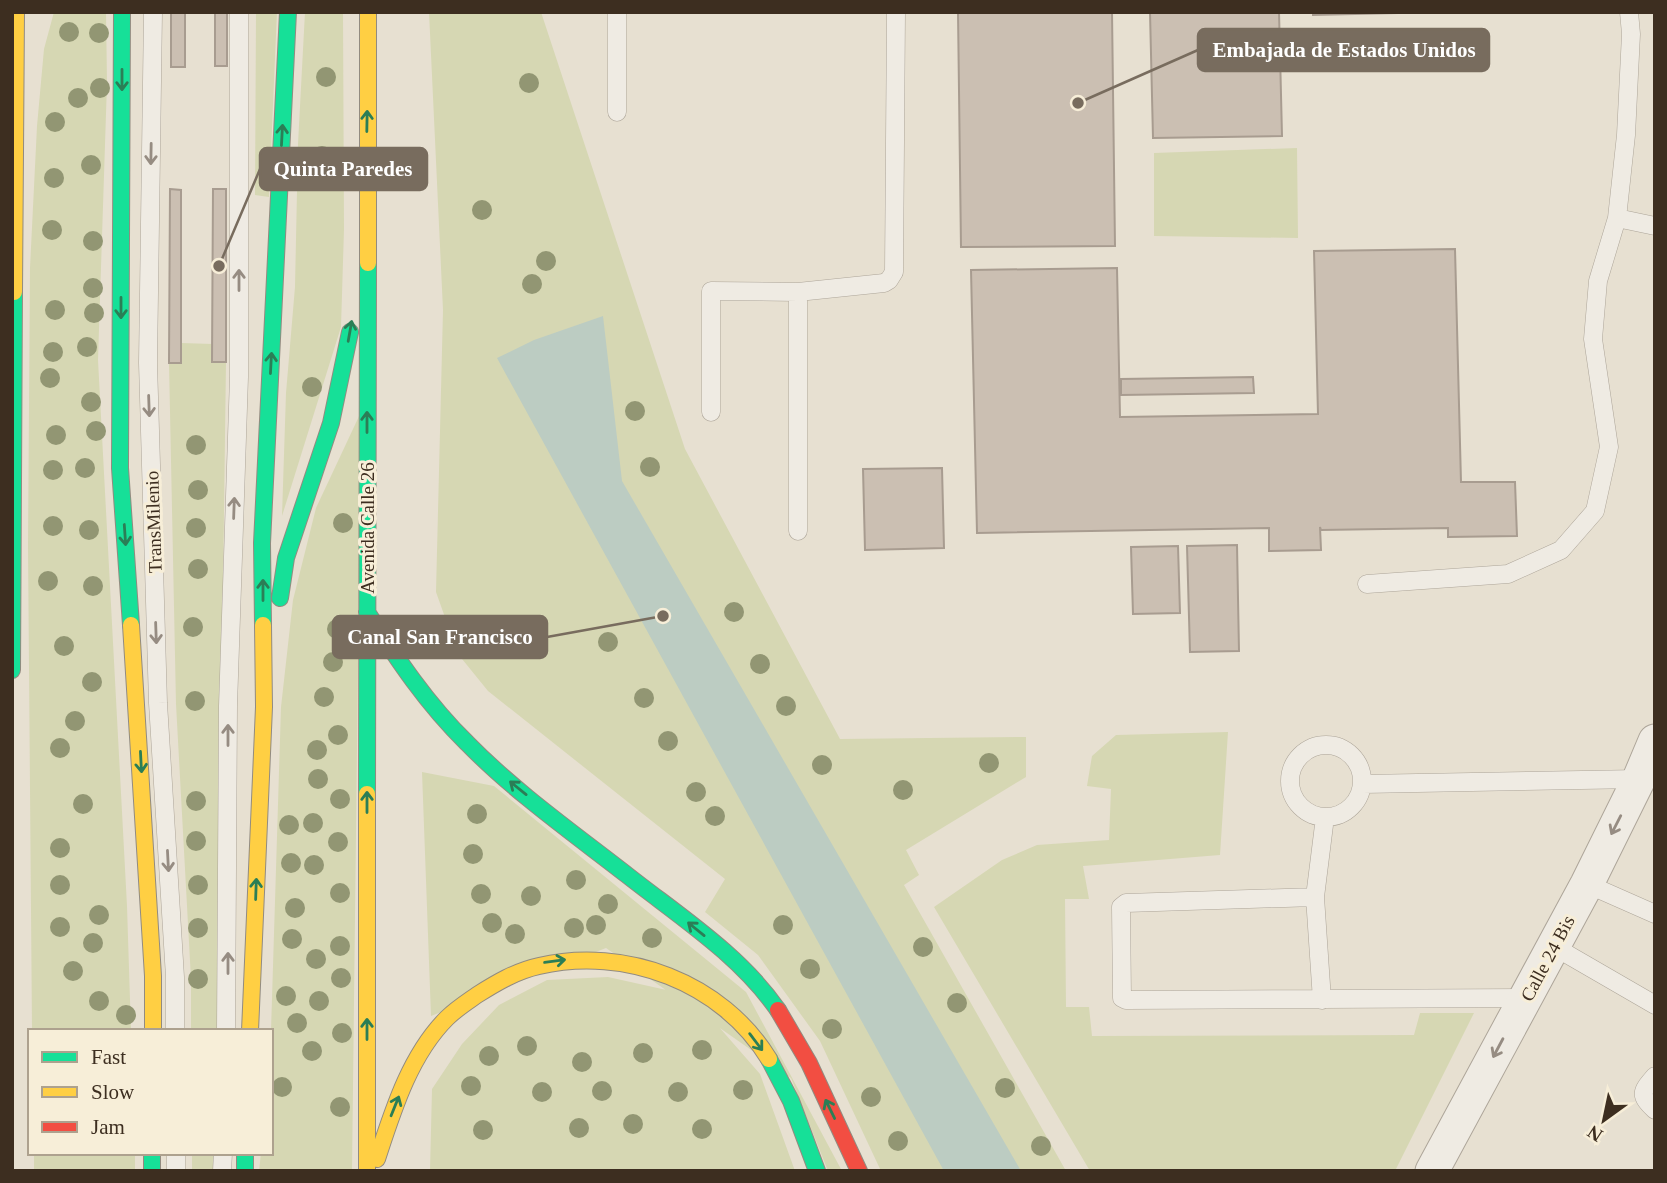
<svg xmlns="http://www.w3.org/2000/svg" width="1667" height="1183" viewBox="0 0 1667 1183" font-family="'Times New Roman',serif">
<rect width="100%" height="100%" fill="#e7e0d1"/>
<!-- green -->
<path fill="#d6d7b3" d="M 54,12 L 106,12 L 107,83 L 98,360 L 127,906 L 131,1031 L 32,1031 L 28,546 L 30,268 L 37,126 L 44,49 Z
M 256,12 L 277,12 L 269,197 L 255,195 Z
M 305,12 L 343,12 L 344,229 L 341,327 L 282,516 L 286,393 L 295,287 L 298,144 Z
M 429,12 L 541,12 L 685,449 L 840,739 L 1026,737 L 1026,777 L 906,850 L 919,875 L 904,885 L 1066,1171 L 881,1171 L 820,1041 L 758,955 L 705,912 L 725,879 L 488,691 L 458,654 L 436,592 L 443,310 Z
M 1297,148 L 1298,238 L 1154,236 L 1154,153 Z
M 181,343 L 213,344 L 226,362 L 217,1031 L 191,1031 L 191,979 L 176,704 L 169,363 L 181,362 Z
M 361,412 L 352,1171 L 259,1171 L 261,1153 L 271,1153 L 271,1031 L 281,707 L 293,600 L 316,508 Z
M 1228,732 L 1220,855 L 1083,866 L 1089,899 L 1065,899 L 1066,1007 L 1089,1007 L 1092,1036 L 1414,1035 L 1420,1013 L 1474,1013 L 1395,1171 L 1090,1171 L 934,907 L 1002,860 L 1037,845 L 1109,840 L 1111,789 L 1087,786 L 1092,756 L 1116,735 Z
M 422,772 L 494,786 L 746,992 L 842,1171 L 828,1171 L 791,1078 L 606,948 L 431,1016 Z
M 608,977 L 671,991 L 719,1027 L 760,1074 L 795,1171 L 430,1171 L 432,1089 L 462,1044 L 499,1005 L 547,980 Z
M 34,1153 L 135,1153 L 135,1171 L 34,1171 Z
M 192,1153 L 215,1153 L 215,1171 L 192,1171 Z"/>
<!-- water -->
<path fill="#bcccc2" d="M 603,316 L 622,481 L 1021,1171 L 944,1171 L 497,358 L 534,340 Z"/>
<!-- building -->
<path fill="#cbbfb2" stroke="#a89c90" stroke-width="2" d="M 171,12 L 185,12 L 185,67 L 171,67 Z
M 215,12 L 227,12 L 227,66 L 215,66 Z
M 958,12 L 1112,12 L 1115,246 L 961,247 Z
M 1150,12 L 1279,12 L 1282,136 L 1153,138 Z
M 1313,12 L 1441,12 L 1313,15 Z
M 170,189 L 181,190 L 181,363 L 169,363 Z
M 213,189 L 226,189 L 226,362 L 212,362 Z
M 1455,249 L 1461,482 L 1515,482 L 1517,536 L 1448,537 L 1448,528 L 1321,530 L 1320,527 L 1321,550 L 1269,551 L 1269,528 L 977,533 L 971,270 L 1117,268 L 1120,417 L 1318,414 L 1314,251 Z
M 1253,377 L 1254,393 L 1121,395 L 1121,379 Z
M 942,468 L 944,548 L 865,550 L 863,469 Z
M 1237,545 L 1239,651 L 1190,652 L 1187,546 Z
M 1178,546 L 1180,613 L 1133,614 L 1131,547 Z"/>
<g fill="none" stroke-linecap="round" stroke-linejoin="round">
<!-- lane casing -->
<g stroke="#ada599" stroke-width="19">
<path id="lane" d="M 153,12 L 148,363 L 158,703 L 175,977 L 175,1031
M 617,112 L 617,12
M 1617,218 L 1655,226
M 798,292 L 798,531
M 711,412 L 711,291 L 798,292 L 884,283 L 889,280 L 894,272 L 896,12
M 1367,584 L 1508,574 L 1561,550 L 1595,511 L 1609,447 L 1593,339 L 1598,281 L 1617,218 L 1626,135 L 1631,34 L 1629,12
M1290 781a36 36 0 1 1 72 0a36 36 0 1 1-72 0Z
M 1363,784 L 1639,779
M 1587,884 L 1655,914
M 1315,897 L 1126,903 L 1121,907 L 1122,998 L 1126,1000 L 1525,998
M 1553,946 L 1655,1005
M 1322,1000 L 1315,897 L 1325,817
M 226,1031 L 228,706 L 239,377 L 239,12
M 1655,1076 C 1641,1092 1639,1095 1655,1110
M 176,1153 L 176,1171
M 222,1171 L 223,1153"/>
</g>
<!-- street casing -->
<g stroke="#ada599" stroke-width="35">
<path id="street" d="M 1432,1171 L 1587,884 L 1639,779 L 1655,741"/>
</g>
<!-- fast casing -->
<g stroke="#928b80" stroke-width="18">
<path id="fast" d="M 122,12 L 120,468 L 131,625
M 280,598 L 286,558 L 331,423 L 350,332
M 367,612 C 397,659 427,704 467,743 C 515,792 573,833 627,875 C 679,916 740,955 778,1010
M 263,625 L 262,543 L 288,12
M 12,670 L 14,292
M 367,794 L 368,263
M 769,1059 L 791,1101 L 817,1171
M 152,1153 L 152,1171
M 245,1153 L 245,1171"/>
</g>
<!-- slow casing -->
<g stroke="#928b80" stroke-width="18">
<path id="slow" d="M 368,263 L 368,12
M 14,292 L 16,12
M 131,625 L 153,976 L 153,1031
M 250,1031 L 264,707 L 263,625
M 377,1159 C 393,1110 410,1055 447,1018 C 456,1009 467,1002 477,995 C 496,983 516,971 539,966 C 625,946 722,982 769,1059
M 367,1171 L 367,794"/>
</g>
<!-- jam casing -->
<g stroke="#928b80" stroke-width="18">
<path id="jam" d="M 778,1010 L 809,1063 L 859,1171"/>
</g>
<!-- lane -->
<use href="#lane" stroke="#efebe3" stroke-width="18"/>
<!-- street -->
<use href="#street" stroke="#efebe3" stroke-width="33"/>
<!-- fast -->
<use href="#fast" stroke="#16e098" stroke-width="16"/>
<!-- slow -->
<use href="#slow" stroke="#ffcf43" stroke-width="16"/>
<!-- jam -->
<use href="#jam" stroke="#f24e42" stroke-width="16"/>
</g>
<!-- trees -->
<g fill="#929673">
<circle cx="69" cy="32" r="10"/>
<circle cx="99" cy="33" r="10"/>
<circle cx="326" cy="77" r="10"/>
<circle cx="529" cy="83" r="10"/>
<circle cx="100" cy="88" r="10"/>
<circle cx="78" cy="98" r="10"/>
<circle cx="55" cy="122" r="10"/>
<circle cx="322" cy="156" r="10"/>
<circle cx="91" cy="165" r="10"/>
<circle cx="54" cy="178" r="10"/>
<circle cx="482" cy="210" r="10"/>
<circle cx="52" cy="230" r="10"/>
<circle cx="93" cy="241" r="10"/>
<circle cx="546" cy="261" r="10"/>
<circle cx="532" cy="284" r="10"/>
<circle cx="93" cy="288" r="10"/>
<circle cx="55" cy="310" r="10"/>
<circle cx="94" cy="313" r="10"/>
<circle cx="87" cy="347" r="10"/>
<circle cx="53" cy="352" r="10"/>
<circle cx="50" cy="378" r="10"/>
<circle cx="312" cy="387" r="10"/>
<circle cx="91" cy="402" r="10"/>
<circle cx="635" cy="411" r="10"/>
<circle cx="96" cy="431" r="10"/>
<circle cx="56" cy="435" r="10"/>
<circle cx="196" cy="445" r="10"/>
<circle cx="650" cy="467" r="10"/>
<circle cx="85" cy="468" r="10"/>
<circle cx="53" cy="470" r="10"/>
<circle cx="198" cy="490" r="10"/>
<circle cx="343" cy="523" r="10"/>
<circle cx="53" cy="526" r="10"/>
<circle cx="196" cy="528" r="10"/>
<circle cx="89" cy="530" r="10"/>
<circle cx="198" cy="569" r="10"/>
<circle cx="48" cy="581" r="10"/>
<circle cx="93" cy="586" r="10"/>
<circle cx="734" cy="612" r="10"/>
<circle cx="193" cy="627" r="10"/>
<circle cx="337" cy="629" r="10"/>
<circle cx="608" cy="642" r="10"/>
<circle cx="64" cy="646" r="10"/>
<circle cx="333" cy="662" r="10"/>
<circle cx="760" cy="664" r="10"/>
<circle cx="92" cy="682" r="10"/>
<circle cx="324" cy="697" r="10"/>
<circle cx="644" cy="698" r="10"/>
<circle cx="195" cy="701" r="10"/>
<circle cx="786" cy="706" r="10"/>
<circle cx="75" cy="721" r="10"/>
<circle cx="338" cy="735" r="10"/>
<circle cx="668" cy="741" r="10"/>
<circle cx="60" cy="748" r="10"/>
<circle cx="317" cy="750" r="10"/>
<circle cx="989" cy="763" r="10"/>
<circle cx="822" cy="765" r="10"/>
<circle cx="318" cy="779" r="10"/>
<circle cx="903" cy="790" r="10"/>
<circle cx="696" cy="792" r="10"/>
<circle cx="340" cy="799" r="10"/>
<circle cx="196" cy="801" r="10"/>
<circle cx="83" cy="804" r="10"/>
<circle cx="477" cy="814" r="10"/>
<circle cx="715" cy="816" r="10"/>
<circle cx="313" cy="823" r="10"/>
<circle cx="289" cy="825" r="10"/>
<circle cx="196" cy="841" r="10"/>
<circle cx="338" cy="842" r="10"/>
<circle cx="60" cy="848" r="10"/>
<circle cx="473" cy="854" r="10"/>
<circle cx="291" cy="863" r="10"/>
<circle cx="314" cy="865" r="10"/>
<circle cx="576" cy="880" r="10"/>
<circle cx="60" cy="885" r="10"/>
<circle cx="198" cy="885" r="10"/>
<circle cx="340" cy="893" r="10"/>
<circle cx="481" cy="894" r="10"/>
<circle cx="531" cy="896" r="10"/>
<circle cx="608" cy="904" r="10"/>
<circle cx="295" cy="908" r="10"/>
<circle cx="99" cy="915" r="10"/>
<circle cx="492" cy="923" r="10"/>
<circle cx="596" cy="925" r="10"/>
<circle cx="783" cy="925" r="10"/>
<circle cx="60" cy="927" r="10"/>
<circle cx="198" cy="928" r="10"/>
<circle cx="574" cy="928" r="10"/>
<circle cx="515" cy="934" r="10"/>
<circle cx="652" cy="938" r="10"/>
<circle cx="292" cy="939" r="10"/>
<circle cx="93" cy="943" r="10"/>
<circle cx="340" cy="946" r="10"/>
<circle cx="923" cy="947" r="10"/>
<circle cx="316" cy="959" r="10"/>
<circle cx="810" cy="969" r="10"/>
<circle cx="73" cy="971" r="10"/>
<circle cx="341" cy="978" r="10"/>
<circle cx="198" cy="979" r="10"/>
<circle cx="286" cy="996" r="10"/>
<circle cx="99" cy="1001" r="10"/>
<circle cx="319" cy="1001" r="10"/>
<circle cx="957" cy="1003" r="10"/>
<circle cx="126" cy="1015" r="10"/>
<circle cx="297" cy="1023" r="10"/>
<circle cx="832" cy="1029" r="10"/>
<circle cx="342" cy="1033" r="10"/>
<circle cx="527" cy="1046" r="10"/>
<circle cx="702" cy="1050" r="10"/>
<circle cx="312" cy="1051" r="10"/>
<circle cx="643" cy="1053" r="10"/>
<circle cx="489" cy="1056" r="10"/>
<circle cx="582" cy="1062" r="10"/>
<circle cx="471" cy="1086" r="10"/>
<circle cx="282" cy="1087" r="10"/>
<circle cx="1005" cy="1088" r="10"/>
<circle cx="743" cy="1090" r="10"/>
<circle cx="602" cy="1091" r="10"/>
<circle cx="542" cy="1092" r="10"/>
<circle cx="678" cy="1092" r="10"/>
<circle cx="871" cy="1097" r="10"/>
<circle cx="340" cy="1107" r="10"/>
<circle cx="633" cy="1124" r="10"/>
<circle cx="579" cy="1128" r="10"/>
<circle cx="702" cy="1129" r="10"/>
<circle cx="483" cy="1130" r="10"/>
<circle cx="898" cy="1141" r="10"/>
<circle cx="1041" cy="1146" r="10"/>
</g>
<!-- one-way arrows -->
<defs><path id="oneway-shaft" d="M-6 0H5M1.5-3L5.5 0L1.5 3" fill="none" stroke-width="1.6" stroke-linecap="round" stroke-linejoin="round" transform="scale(1.75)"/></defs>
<g stroke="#2b7e56">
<use href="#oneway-shaft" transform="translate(122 80) rotate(90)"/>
<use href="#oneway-shaft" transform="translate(367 121) rotate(-89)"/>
<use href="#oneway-shaft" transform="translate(282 135) rotate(-87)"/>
<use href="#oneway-shaft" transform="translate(121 308) rotate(90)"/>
<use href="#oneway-shaft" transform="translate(350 331) rotate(-80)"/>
<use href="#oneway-shaft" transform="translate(271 363) rotate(-87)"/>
<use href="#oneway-shaft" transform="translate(367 422) rotate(-90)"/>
<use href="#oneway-shaft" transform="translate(125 535) rotate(86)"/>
<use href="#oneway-shaft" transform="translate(263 590) rotate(-90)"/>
<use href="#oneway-shaft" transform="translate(141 762) rotate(87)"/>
<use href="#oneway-shaft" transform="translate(518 788) rotate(-141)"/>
<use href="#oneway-shaft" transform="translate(367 802) rotate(-90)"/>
<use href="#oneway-shaft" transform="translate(256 889) rotate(-88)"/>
<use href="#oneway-shaft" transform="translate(696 929) rotate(-141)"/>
<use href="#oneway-shaft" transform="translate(555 961) rotate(-8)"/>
<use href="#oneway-shaft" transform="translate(367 1029) rotate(-90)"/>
<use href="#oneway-shaft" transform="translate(756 1042) rotate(53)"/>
<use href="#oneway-shaft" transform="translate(395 1106) rotate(-68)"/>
<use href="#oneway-shaft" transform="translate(830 1109) rotate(-116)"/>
</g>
<g stroke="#968c82">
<use href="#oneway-shaft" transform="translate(151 154) rotate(91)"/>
<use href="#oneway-shaft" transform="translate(239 280) rotate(-90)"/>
<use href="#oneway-shaft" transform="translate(149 406) rotate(88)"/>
<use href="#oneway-shaft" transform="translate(234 508) rotate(-88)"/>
<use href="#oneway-shaft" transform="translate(156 633) rotate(88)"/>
<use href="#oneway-shaft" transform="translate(228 735) rotate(-90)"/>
<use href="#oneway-shaft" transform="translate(1616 825) rotate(117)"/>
<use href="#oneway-shaft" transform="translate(168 861) rotate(87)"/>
<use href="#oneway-shaft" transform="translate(228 963) rotate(-90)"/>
<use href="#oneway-shaft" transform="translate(1498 1048) rotate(118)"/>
</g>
<g text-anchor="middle" stroke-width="6" stroke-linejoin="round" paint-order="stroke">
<!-- street labels -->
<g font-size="19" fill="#3d2e20" stroke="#f7eed8">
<text transform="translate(153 522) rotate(-92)" y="7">TransMilenio</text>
<text transform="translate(367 528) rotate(-90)" y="7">Avenida Calle 26</text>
<text transform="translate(1547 958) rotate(-62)" y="7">Calle 24 Bis</text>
</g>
</g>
<!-- callouts -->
<path fill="none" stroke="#786c5e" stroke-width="2.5" d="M1078 103L1198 50M219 266L260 169M663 616L547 637"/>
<g fill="#786c5e" stroke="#f7eed8" stroke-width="2.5">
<circle cx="1078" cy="103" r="7"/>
<circle cx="219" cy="266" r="7"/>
<circle cx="663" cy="616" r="7"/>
</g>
<g fill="#786c5e" stroke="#786c5e" stroke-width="2.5">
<rect x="1198" y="29" width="291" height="42" rx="7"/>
<rect x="260" y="148" width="167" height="42" rx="7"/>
<rect x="333" y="616" width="214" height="42" rx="7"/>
</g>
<g font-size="21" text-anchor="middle" font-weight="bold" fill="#fff">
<text x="1344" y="57">Embajada de Estados Unidos</text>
<text x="343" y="176">Quinta Paredes</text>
<text x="440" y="644">Canal San Francisco</text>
</g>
<!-- border -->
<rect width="1667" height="1183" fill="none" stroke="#3d2e20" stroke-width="28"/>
<!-- legend -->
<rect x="28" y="1029" width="245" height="126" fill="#f7eed8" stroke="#ada18e" stroke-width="2"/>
<rect x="42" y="1052" width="35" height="10" fill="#16e098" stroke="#ada18e" stroke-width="2"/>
<text x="91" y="1064" font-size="21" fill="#3d2e20">Fast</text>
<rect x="42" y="1087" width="35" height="10" fill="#ffcf43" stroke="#ada18e" stroke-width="2"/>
<text x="91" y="1099" font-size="21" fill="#3d2e20">Slow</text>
<rect x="42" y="1122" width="35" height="10" fill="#f24e42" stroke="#ada18e" stroke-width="2"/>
<text x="91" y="1134" font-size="21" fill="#3d2e20">Jam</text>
<!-- north arrow -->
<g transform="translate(1604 1120) rotate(213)" stroke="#f7eed8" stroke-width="5" paint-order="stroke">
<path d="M0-5L12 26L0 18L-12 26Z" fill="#3d2e20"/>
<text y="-10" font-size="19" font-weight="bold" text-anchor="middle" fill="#3d2e20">N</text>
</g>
</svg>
